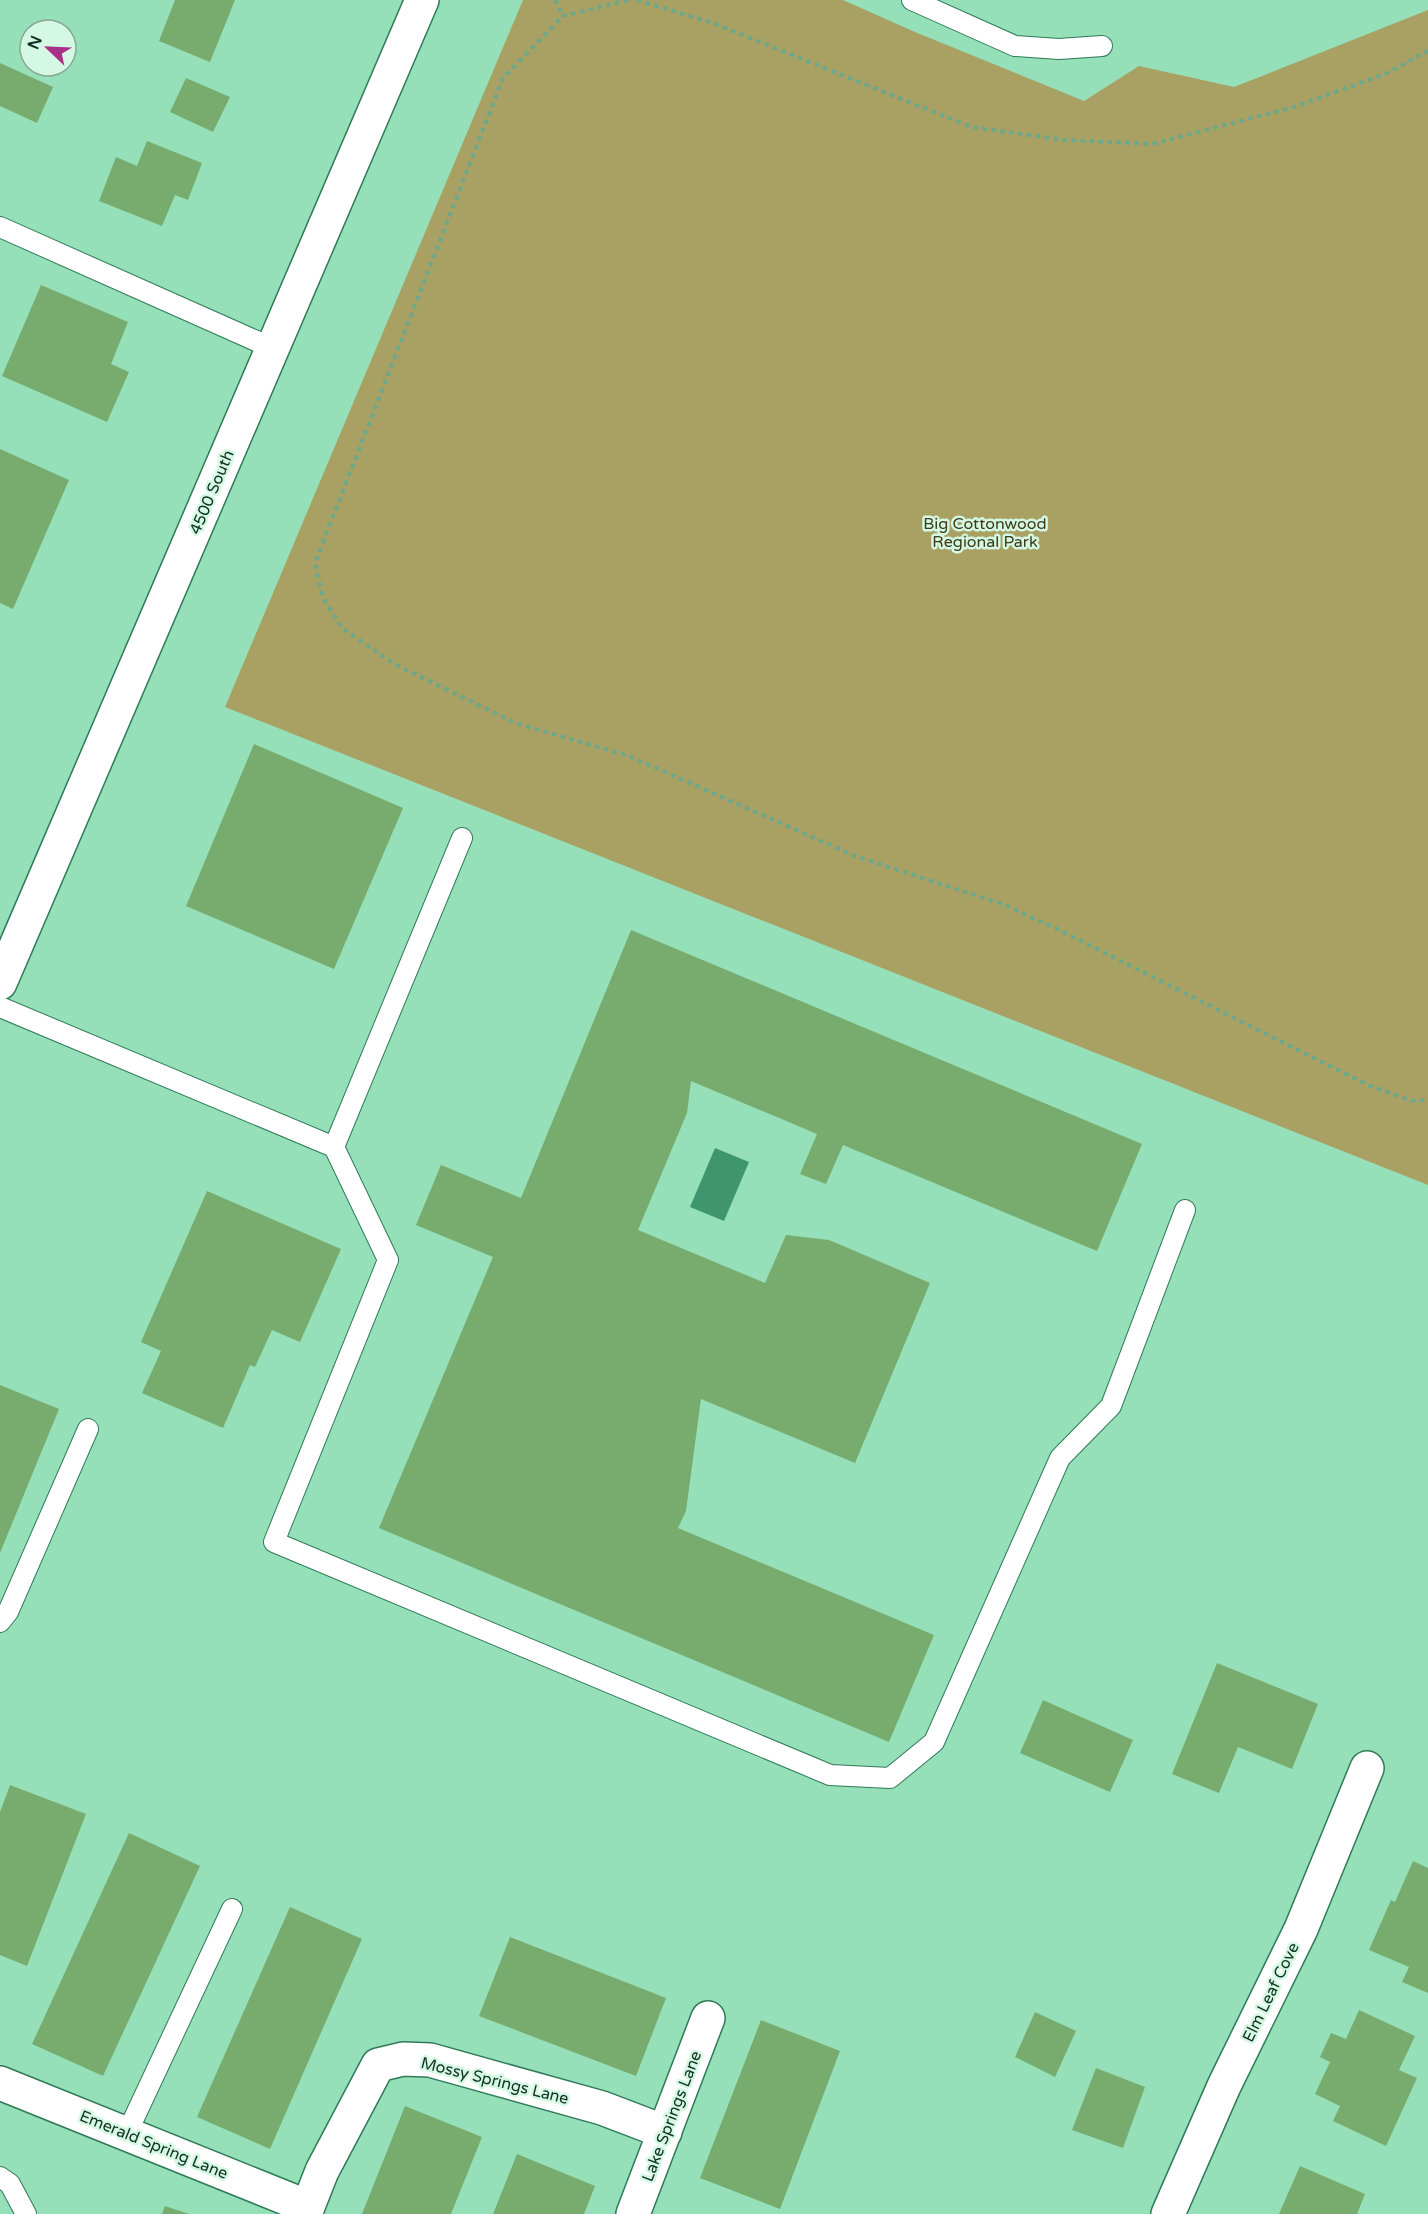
<svg xmlns="http://www.w3.org/2000/svg" width="1428" height="2214" viewBox="0 0 1428 2214" font-family="'Varela Round',sans-serif">
<rect width="100%" height="100%" fill="#96e0b9"/>
<!-- green -->
<path fill="#a9a064" d="M 523,0 L 843,0 L 915,32 L 1084,101 L 1139,66 L 1234,87 L 1428,10 L 1428,1185 L 225,707 Z"/>
<!-- water -->
<path fill="#3f966e" d="M 715,1148 L 749,1162 L 724,1221 L 690,1207 Z"/>
<!-- building -->
<path fill="#77ac6e" d="M 175,0 L 235,0 L 210,62 L 159,41 Z
M 0,63 L 53,87 L 37,123 L 0,106 Z
M 186,78 L 230,97 L 213,132 L 170,112 Z
M 147,141 L 202,163 L 188,200 L 175,195 L 162,226 L 99,201 L 116,157 L 137,166 Z
M 41,285 L 128,322 L 111,364 L 129,372 L 107,422 L 2,376 Z
M 0,449 L 69,480 L 13,609 L 0,603 Z
M 254,744 L 403,808 L 334,969 L 186,906 Z
M 631,930 L 1142,1144 L 1097,1251 L 843,1145 L 826,1184 L 800,1174 L 817,1134 L 691,1081 L 687,1113 L 638,1230 L 765,1283 L 786,1235 L 829,1240 L 930,1283 L 855,1463 L 701,1399 L 686,1511 L 678,1528 L 934,1635 L 889,1742 L 379,1528 L 493,1257 L 416,1225 L 441,1165 L 521,1198 Z
M 207,1191 L 341,1249 L 300,1342 L 272,1330 L 255,1367 L 250,1365 L 223,1428 L 142,1393 L 161,1351 L 141,1342 Z
M 0,1385 L 59,1409 L 0,1553 Z
M 1217,1663 L 1318,1704 L 1292,1769 L 1238,1747 L 1219,1793 L 1172,1774 Z
M 1043,1700 L 1133,1740 L 1110,1792 L 1020,1753 Z
M 10,1785 L 86,1814 L 27,1966 L 0,1955 L 0,1812 Z
M 129,1833 L 200,1866 L 103,2076 L 32,2044 Z
M 1413,1861 L 1428,1868 L 1428,1993 L 1402,1982 L 1409,1967 L 1369,1950 L 1391,1900 L 1395,1902 Z
M 290,1907 L 362,1939 L 270,2149 L 197,2117 Z
M 510,1937 L 666,1998 L 636,2076 L 479,2016 Z
M 1359,2010 L 1415,2036 L 1399,2070 L 1417,2078 L 1386,2146 L 1333,2121 L 1340,2106 L 1315,2094 L 1330,2062 L 1320,2057 L 1331,2033 L 1346,2039 Z
M 1035,2012 L 1076,2031 L 1055,2077 L 1015,2057 Z
M 761,2020 L 840,2051 L 780,2209 L 700,2178 Z
M 1096,2068 L 1145,2087 L 1123,2148 L 1072,2130 Z
M 405,2106 L 482,2137 L 451,2214 L 362,2214 Z
M 517,2154 L 595,2186 L 584,2214 L 493,2214 Z
M 1300,2166 L 1365,2194 L 1357,2214 L 1279,2214 Z
M 165,2206 L 189,2214 L 162,2214 Z"/>
<g fill="none" stroke-linecap="round" stroke-linejoin="round">
<!-- lane casing -->
<g stroke="#2f7a58" stroke-width="22">
<path id="lane" d="M 912,0 L 1015,46 L 1059,49 L 1102,46
M 0,227 L 272,348
M 0,1007 L 334,1147 L 388,1260 L 274,1542 L 830,1775 L 890,1778 L 934,1742 L 1060,1458 L 1111,1406 L 1185,1210
M 334,1147 L 462,838
M 0,1622 L 8,1612 L 88,1429
M 127,2133 L 232,1909
M 0,2177 L 10,2184 L 26,2214"/>
</g>
<!-- street casing -->
<g stroke="#2f7a58" stroke-width="36">
<path id="street" d="M 0,2083 L 308,2207
M 305,2214 L 322,2171 L 378,2065 L 403,2059 L 430,2060 L 602,2108 L 665,2132
M 633,2214 L 708,2018
M 1168,2214 L 1224,2086 L 1301,1929 L 1367,1768"/>
</g>
<!-- secondary casing -->
<g stroke="#2f7a58" stroke-width="36">
<path id="secondary" d="M 0,983 L 422,0"/>
</g>
<!-- path -->
<path stroke="#6ca889" stroke-width="4" stroke-dasharray="4.5 4.5" stroke-linecap="butt" d="M 555,0 L 563,16
M 628,0 L 563,16 L 503,78 L 315,563 L 323,598 L 342,628 L 393,663 L 515,723 L 629,756 L 855,856 L 1005,905 L 1053,927 L 1370,1086 L 1413,1101 L 1428,1100
M 637,0 L 713,23 L 971,127 L 1065,140 L 1152,144 L 1294,107 L 1385,74 L 1428,51"/>
<!-- lane -->
<use href="#lane" stroke="#fff" stroke-width="20"/>
<!-- street -->
<use href="#street" stroke="#fff" stroke-width="33"/>
<!-- secondary -->
<use href="#secondary" stroke="#fff" stroke-width="33"/>
</g>
<g text-anchor="middle" stroke-width="5" stroke-linejoin="round" paint-order="stroke">
<!-- street labels -->
<g font-size="16" fill="#113021" stroke="#d4f8e3">
<text transform="translate(211 492) rotate(-67)" y="6">4500 South</text>
<text transform="translate(1270 1992) rotate(-64)" y="6">Elm Leaf Cove</text>
<text transform="translate(495 2080) rotate(14)" y="6">Mossy Springs Lane</text>
<text transform="translate(671 2116) rotate(-69)" y="6">Lake Springs Lane</text>
<text transform="translate(154 2144) rotate(22)" y="6">Emerald Spring Lane</text>
</g>
<!-- park labels -->
<g font-size="16" fill="#3f3a16" stroke="#d4f8e3">
<text x="985" y="529">Big Cottonwood<tspan x="985" dy="18">Regional Park</tspan></text>
</g>
</g>
<!-- north arrow -->
<g transform="translate(48 48) rotate(293)"><circle r="28" fill="#d4f8e3" stroke="#86a895" stroke-width="1.5"/>
<path d="M0-4.5L10 22L0 15L-10 22Z" fill="#a83188"/>
<text y="-9" font-size="16" font-weight="bold" text-anchor="middle" fill="#113021">N</text>
</g>
</svg>
